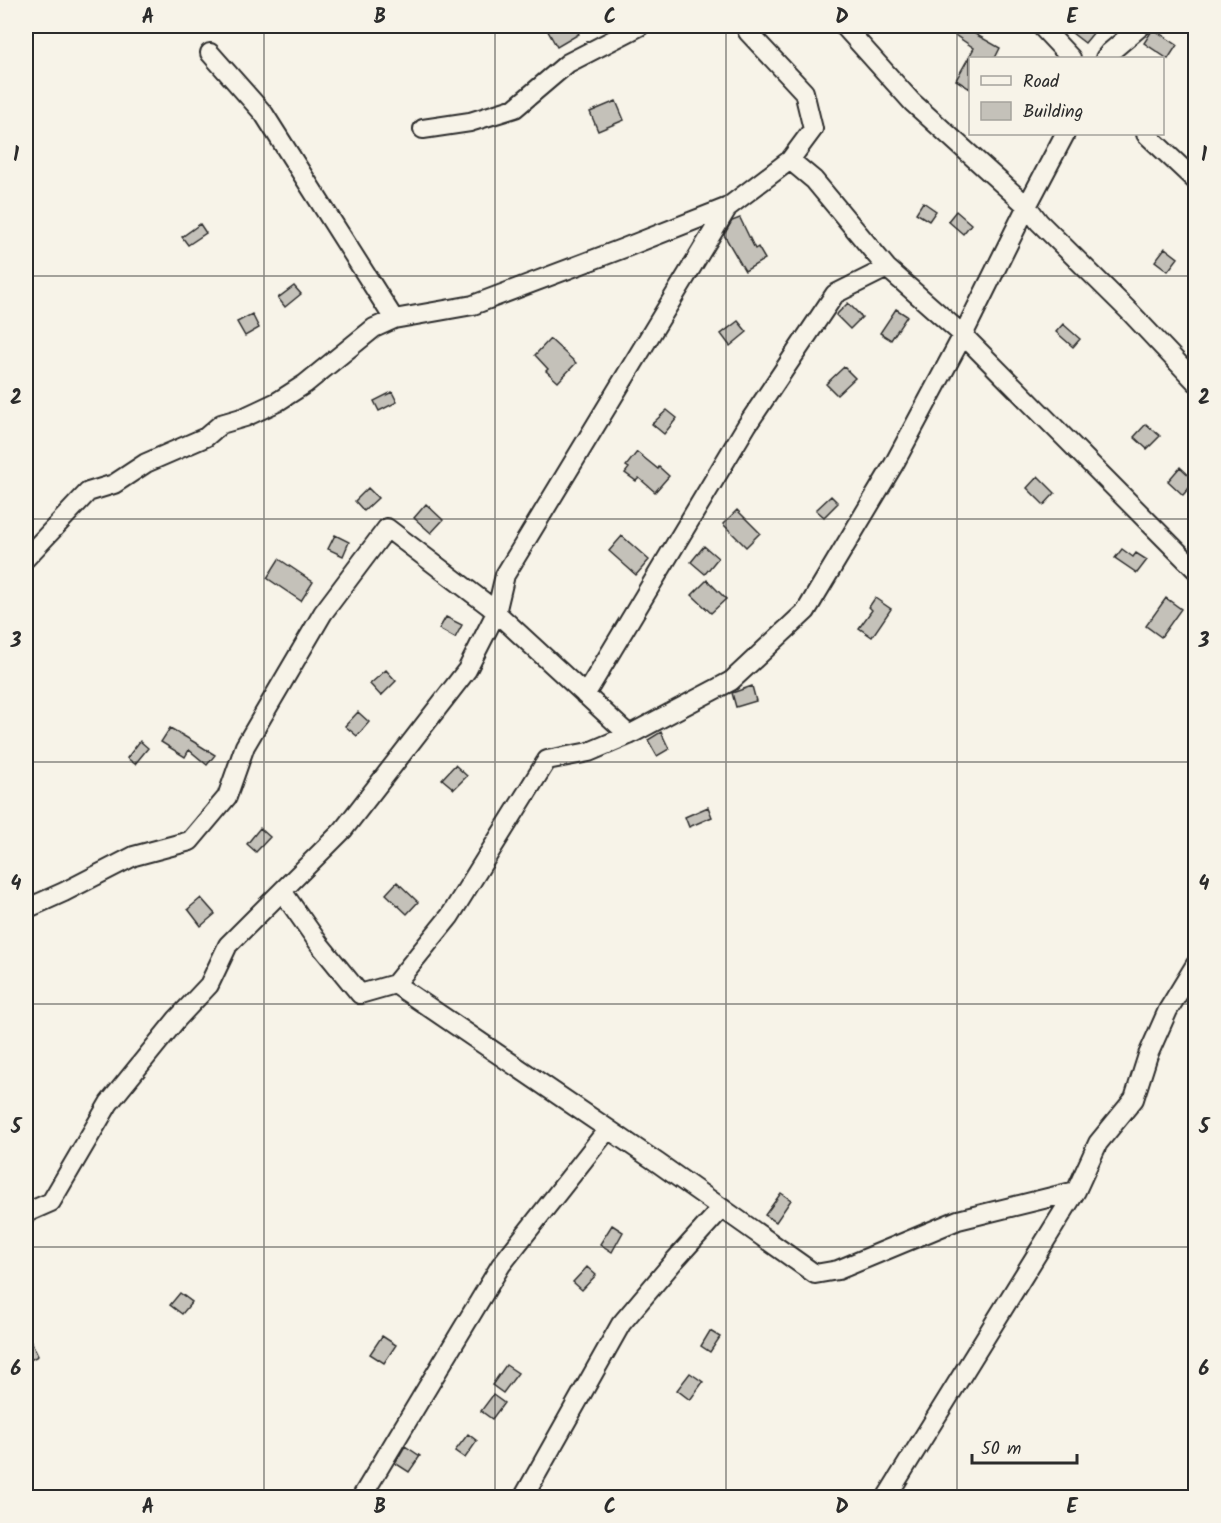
<svg xmlns="http://www.w3.org/2000/svg" width="1221" height="1523" viewBox="0 0 1221 1523" font-family="Kalam,sans-serif">
<rect width="100%" height="100%" fill="#f7f3e8"/>
<filter id="ink" filterUnits="userSpaceOnUse"><feTurbulence type="fractalNoise" baseFrequency=".0167" numOctaves="2"/><feDisplacementMap in="SourceGraphic" scale="12" xChannelSelector="R" yChannelSelector="G"/><feConvolveMatrix kernelMatrix="1 2 1 2 8 2 1 2 1" color-interpolation-filters="sRGB"/></filter>
<g filter="url(#ink)">
<!-- building -->
<path fill="#c4c1b9" stroke="#2b2b2b" stroke-width="1.5" d="M 545,26 L 574,26 L 579,34 L 557,47 Z
M 957,26 L 980,26 L 975,34 L 1000,48 L 995,58 L 970,58 L 970,89 L 956,80 L 974,48 L 952,33 Z
M 1063,26 L 1099,26 L 1085,43 Z
M 1153,29 L 1177,45 L 1168,59 L 1144,43 Z
M 616,101 L 624,120 L 598,131 L 590,112 Z
M 923,202 L 936,211 L 929,221 L 916,213 Z
M 956,211 L 971,224 L 963,234 L 948,221 Z
M 740,218 L 755,249 L 758,247 L 765,259 L 745,271 L 724,235 L 732,221 Z
M 200,224 L 206,233 L 188,245 L 182,237 Z
M 1165,248 L 1178,258 L 1168,271 L 1155,261 Z
M 294,286 L 301,294 L 285,307 L 278,298 Z
M 848,303 L 862,317 L 850,329 L 836,315 Z
M 896,309 L 907,316 L 891,340 L 880,333 Z
M 252,314 L 259,328 L 245,336 L 237,322 Z
M 738,321 L 747,332 L 730,346 L 721,334 Z
M 1063,324 L 1080,339 L 1073,347 L 1056,332 Z
M 550,339 L 576,363 L 558,382 L 546,371 L 548,369 L 535,355 Z
M 844,367 L 855,378 L 837,395 L 826,384 Z
M 392,392 L 397,402 L 379,411 L 374,401 Z
M 667,410 L 677,418 L 664,434 L 652,424 Z
M 1146,424 L 1160,436 L 1147,449 L 1134,437 Z
M 637,452 L 658,469 L 659,467 L 669,476 L 655,492 L 639,478 L 636,481 L 625,473 L 629,468 L 626,466 Z
M 1180,467 L 1195,481 L 1183,495 L 1168,481 Z
M 1038,476 L 1055,493 L 1044,505 L 1027,488 Z
M 368,488 L 378,498 L 364,511 L 355,501 Z
M 831,496 L 838,503 L 824,517 L 816,510 Z
M 426,504 L 443,520 L 431,533 L 414,518 Z
M 737,510 L 760,533 L 746,547 L 723,524 Z
M 335,535 L 349,542 L 343,556 L 328,549 Z
M 622,536 L 649,560 L 636,575 L 609,551 Z
M 704,546 L 718,558 L 705,574 L 691,562 Z
M 1122,549 L 1133,557 L 1136,553 L 1147,560 L 1137,573 L 1115,558 Z
M 279,559 L 313,582 L 301,601 L 267,578 Z
M 707,580 L 726,599 L 711,613 L 692,595 Z
M 875,598 L 891,609 L 872,637 L 859,628 L 872,610 L 869,607 Z
M 1166,598 L 1181,609 L 1161,637 L 1146,626 Z
M 446,617 L 462,625 L 455,638 L 439,629 Z
M 386,670 L 396,681 L 381,696 L 370,684 Z
M 752,686 L 756,701 L 736,707 L 732,693 Z
M 358,712 L 369,722 L 357,736 L 345,726 Z
M 170,728 L 194,742 L 215,755 L 207,765 L 189,750 L 185,757 L 161,742 Z
M 661,732 L 669,749 L 657,756 L 648,740 Z
M 140,741 L 148,748 L 135,764 L 127,758 Z
M 455,765 L 467,776 L 454,789 L 442,779 Z
M 708,807 L 712,817 L 689,827 L 685,817 Z
M 260,828 L 270,837 L 256,852 L 247,844 Z
M 397,882 L 418,902 L 407,914 L 386,894 Z
M 201,898 L 215,914 L 201,926 L 188,909 Z
M 781,1193 L 791,1200 L 776,1222 L 765,1215 Z
M 612,1225 L 623,1232 L 612,1252 L 600,1244 Z
M 587,1267 L 596,1275 L 582,1290 L 573,1282 Z
M 180,1293 L 192,1302 L 182,1314 L 170,1305 Z
M 26,1331 L 38,1356 L 26,1362 Z
M 710,1331 L 720,1337 L 710,1352 L 701,1346 Z
M 382,1336 L 396,1345 L 384,1363 L 370,1354 Z
M 506,1365 L 518,1373 L 503,1393 L 492,1385 Z
M 690,1373 L 703,1382 L 690,1400 L 677,1390 Z
M 493,1395 L 504,1403 L 492,1419 L 481,1411 Z
M 468,1434 L 477,1441 L 465,1458 L 455,1451 Z
M 405,1446 L 420,1456 L 409,1472 L 395,1463 Z"/>
<g fill="none" stroke-linecap="round" stroke-linejoin="round">
<!-- minor casing -->
<g stroke="#2b2b2b" stroke-width="22">
<path id="minor" d="M 745,26 L 748,32 L 804,92 L 813,129 L 790,160
M 844,26 L 912,102 L 1027,206 L 1065,134
M 1041,26 L 1071,58
M 210,53 L 264,114 L 394,319
M 1105,58 L 1109,53 L 1141,26
M 423,129 L 470,122 L 515,108 L 568,63 L 640,26
M 1146,134 L 1196,181
M 26,558 L 88,492 L 114,484 L 146,463 L 206,437 L 221,424 L 245,417 L 277,402 L 305,384 L 374,328 L 394,319 L 473,305 L 624,248 L 728,207 L 790,160 L 814,180 L 887,268
M 585,695 L 747,425 L 835,294 L 887,268 L 963,335 L 1196,570
M 629,735 L 589,752 L 547,760 L 450,916 L 395,984 L 658,1163 L 815,1274 L 838,1270 L 958,1220 L 1076,1191
M 282,891 L 320,945 L 360,994 L 395,984
M 26,909 L 64,892 L 134,856 L 190,841 L 227,797 L 245,746 L 323,613 L 387,528 L 488,605 L 629,735 L 731,681 L 806,611 L 894,464 L 963,335 L 1027,206 L 1039,222 L 1130,312 L 1196,382
M 26,1213 L 51,1202 L 109,1103 L 177,1019 L 209,985 L 228,945 L 343,830 L 467,670 L 496,613 L 505,575 L 728,207
M 361,1498 L 501,1265 L 608,1129
M 523,1498 L 621,1324 L 675,1260 L 722,1208
M 886,1498 L 1076,1191 L 1098,1143 L 1134,1099 L 1148,1055 L 1168,1010 L 1196,964"/>
</g>
<!-- minor -->
<use href="#minor" stroke="#f7f3e8" stroke-width="18"/>
</g>
</g>
<!-- grid -->
<path fill="none" stroke="#2b2b2b" stroke-width="1.5" stroke-opacity="0.55" d="M 264,26 L 264,1498M 495,26 L 495,1498M 726,26 L 726,1498M 957,26 L 957,1498M 26,276 L 1196,276M 26,519 L 1196,519M 26,762 L 1196,762M 26,1004 L 1196,1004M 26,1247 L 1196,1247"/>
<!-- margin -->
<rect width="1221" height="1523" fill="none" stroke="#f7f3e8" stroke-width="66"/>
<!-- legend -->
<rect x="969" y="57" width="195" height="78" fill="#f7f3e8" stroke="#a5a39c" stroke-width="1.5"/>
<rect x="981" y="76" width="30" height="9" fill="#f7f3e8" stroke="#a5a39c" stroke-width="1.5"/>
<text x="1023" y="87" font-size="18" fill="#2b2b2b">Road</text>
<rect x="981" y="102" width="30" height="18" fill="#c4c1b9" stroke="#a5a39c" stroke-width="1.5"/>
<text x="1023" y="117" font-size="18" fill="#2b2b2b">Building</text>
<!-- scale -->
<path d="M972 1454v9h105v-9" fill="none" stroke="#2b2b2b" stroke-width="3"/>
<text x="981" y="1454" font-size="18" fill="#2b2b2b" stroke="#f7f3e8" stroke-width="4.5" paint-order="stroke">50 m</text>
<rect x="33" y="33" width="1155" height="1457" fill="none" stroke="#2b2b2b" stroke-width="2"/>
<g font-size="20" text-anchor="middle" font-weight="bold" fill="#2b2b2b">
<text x="148" y="23">A</text>
<text x="380" y="23">B</text>
<text x="610" y="23">C</text>
<text x="842" y="23">D</text>
<text x="1072" y="23">E</text>
<text x="16" y="161">1</text>
<text x="1204" y="161">1</text>
<text x="16" y="404">2</text>
<text x="1204" y="404">2</text>
<text x="16" y="647">3</text>
<text x="1204" y="647">3</text>
<text x="16" y="890">4</text>
<text x="1204" y="890">4</text>
<text x="16" y="1133">5</text>
<text x="1204" y="1133">5</text>
<text x="16" y="1375">6</text>
<text x="1204" y="1375">6</text>
<text x="148" y="1513">A</text>
<text x="380" y="1513">B</text>
<text x="610" y="1513">C</text>
<text x="842" y="1513">D</text>
<text x="1072" y="1513">E</text>
</g>
</svg>
